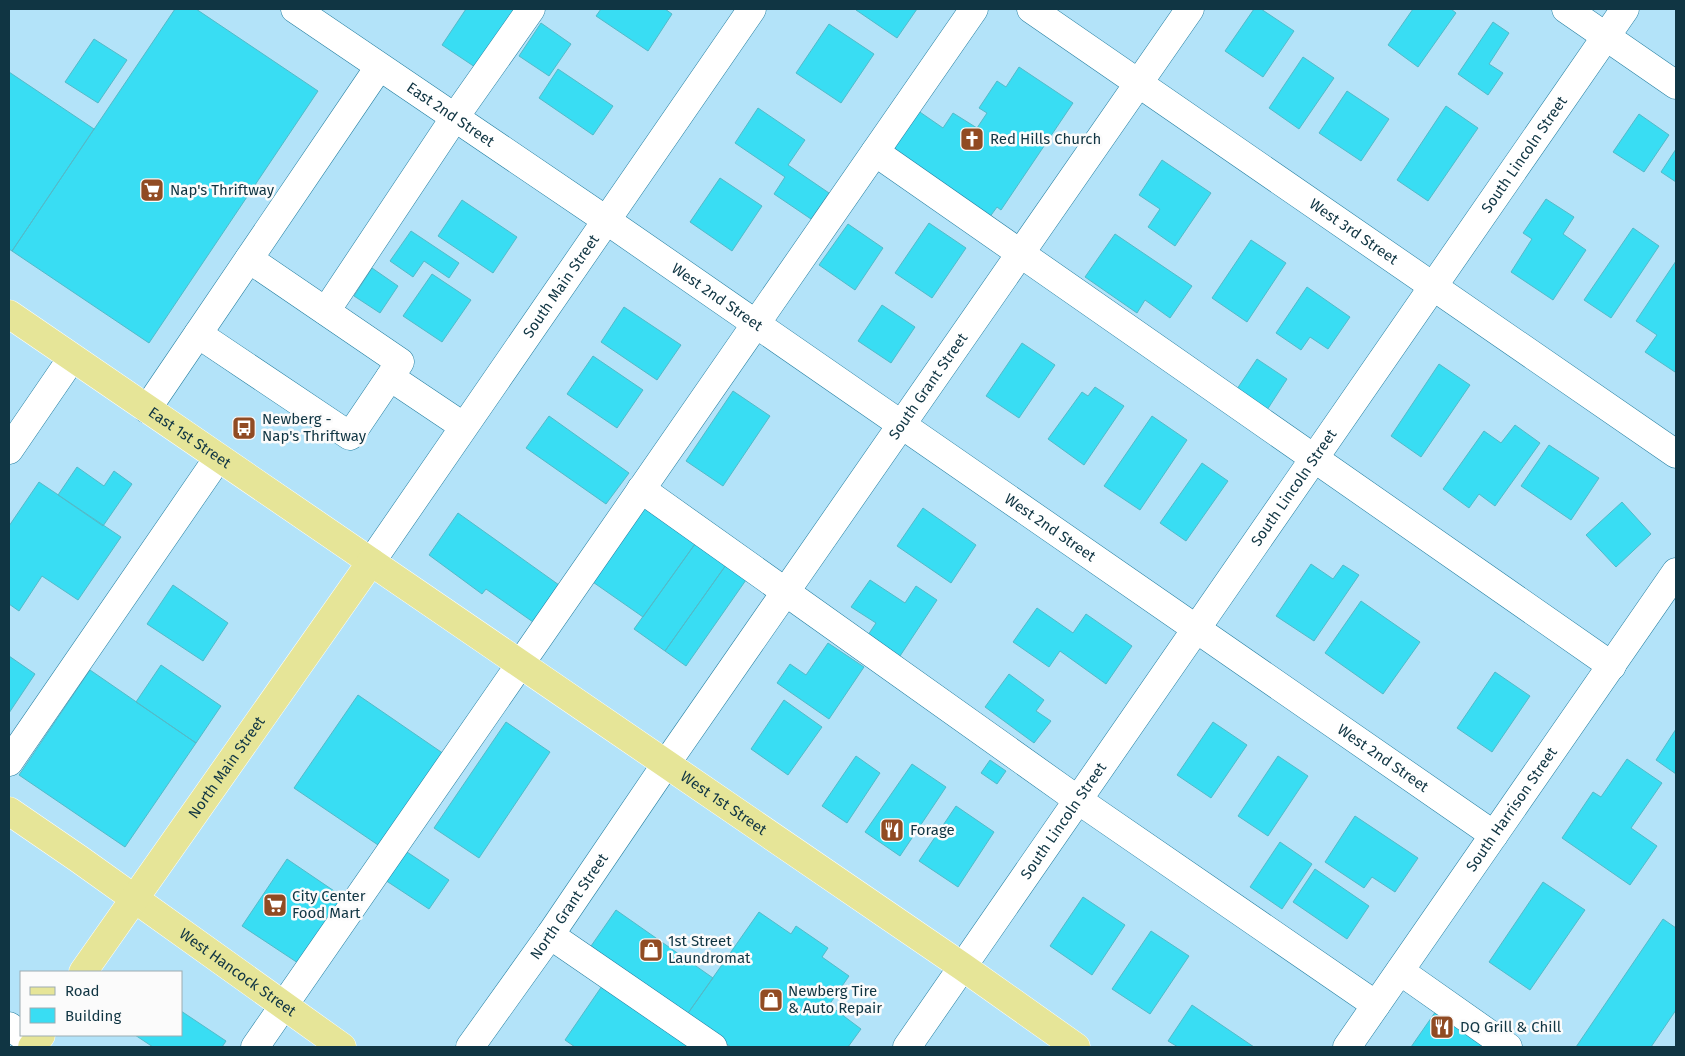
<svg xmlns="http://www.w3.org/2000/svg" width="1685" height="1056" viewBox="0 0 1685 1056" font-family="'Fira Sans',sans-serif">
<rect width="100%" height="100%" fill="#b3e3f9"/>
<!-- building -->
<path fill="#39ddf3" stroke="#53bac9" d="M 175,9 L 196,9 L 318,91 L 149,343 L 12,251 Z
M 466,9 L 519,9 L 481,71 L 442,45 Z
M 601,9 L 665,9 L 672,14 L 648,51 L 596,16 Z
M 857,9 L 917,9 L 897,38 L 856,10 Z
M 1254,9 L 1261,9 L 1294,31 L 1263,77 L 1225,51 Z
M 1413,9 L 1451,9 L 1456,13 L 1418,67 L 1388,45 Z
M 1493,22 L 1509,33 L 1489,64 L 1503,73 L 1488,95 L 1458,74 Z
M 541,23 L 571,44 L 549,76 L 519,56 Z
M 829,24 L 874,54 L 841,103 L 796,73 Z
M 94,39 L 127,60 L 98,103 L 65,82 Z
M 1303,57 L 1334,78 L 1299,129 L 1269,108 Z
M 1019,67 L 1073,103 L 1001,210 L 997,207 L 989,218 L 887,149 L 914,108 L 943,128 L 953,113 L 977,128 L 987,113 L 979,108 L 997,81 L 1006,87 Z
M 558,69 L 613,106 L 593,135 L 539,98 Z
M 9,72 L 94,129 L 12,251 L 9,249 Z
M 1347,91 L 1389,119 L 1361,161 L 1319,133 Z
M 1446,106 L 1478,128 L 1428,201 L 1397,180 Z
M 758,108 L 805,140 L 788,165 L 829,193 L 811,219 L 774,194 L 785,177 L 735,143 Z
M 1639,114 L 1669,135 L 1644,172 L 1613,152 Z
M 1676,149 L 1676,182 L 1661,172 Z
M 1162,160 L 1211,193 L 1175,246 L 1148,227 L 1160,209 L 1139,195 Z
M 720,178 L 762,206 L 732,251 L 690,222 Z
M 1546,199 L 1574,217 L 1563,234 L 1586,250 L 1553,300 L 1511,272 L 1532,239 L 1523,233 Z
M 462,200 L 517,237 L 493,273 L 438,236 Z
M 929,223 L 966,248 L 932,298 L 895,273 Z
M 848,224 L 883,248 L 855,290 L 819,265 Z
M 1633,228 L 1659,246 L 1611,318 L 1584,300 Z
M 411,231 L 459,263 L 449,278 L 424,261 L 413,277 L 390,261 Z
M 1115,234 L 1192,286 L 1170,318 L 1145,300 L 1137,313 L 1085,277 Z
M 1251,240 L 1286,263 L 1247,322 L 1212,298 Z
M 1676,261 L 1676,369 L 1675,372 L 1645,352 L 1657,335 L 1636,321 Z
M 372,268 L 398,286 L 380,313 L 354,296 Z
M 432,274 L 471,300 L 442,342 L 403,316 Z
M 1307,287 L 1350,317 L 1328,349 L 1310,337 L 1301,350 L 1276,333 Z
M 882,305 L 915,327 L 891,363 L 858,341 Z
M 624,307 L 681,345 L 657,380 L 601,342 Z
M 1022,343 L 1055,365 L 1019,418 L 986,396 Z
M 593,356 L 643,390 L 617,428 L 567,394 Z
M 1257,359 L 1287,379 L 1267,410 L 1237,389 Z
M 1439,364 L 1470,385 L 1421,457 L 1391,436 Z
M 1095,387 L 1124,406 L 1084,465 L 1048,439 L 1082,392 L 1088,396 Z
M 733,391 L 770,416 L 723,486 L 686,461 Z
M 549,416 L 629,473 L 606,504 L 526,448 Z
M 1152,416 L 1187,440 L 1140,510 L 1104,486 Z
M 1515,425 L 1540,443 L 1495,506 L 1479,494 L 1469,508 L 1443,489 L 1484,431 L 1501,443 Z
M 1549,445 L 1599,478 L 1571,520 L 1521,486 Z
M 1202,463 L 1228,481 L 1186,541 L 1160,523 Z
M 77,467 L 104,486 L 114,471 L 132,484 L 103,526 L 58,495 Z
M 39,482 L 121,537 L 78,600 L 42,576 L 19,611 L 9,604 L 9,526 Z
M 1622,502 L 1651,534 L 1616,567 L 1586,535 Z
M 642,506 L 695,544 L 643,617 L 590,580 Z
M 923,508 L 976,545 L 951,583 L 897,546 Z
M 458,513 L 559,585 L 533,622 L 486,589 L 482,594 L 429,555 Z
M 695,544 L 726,565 L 665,651 L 634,629 Z
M 1311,564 L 1333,579 L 1343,565 L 1359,575 L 1314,641 L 1276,616 Z
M 726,565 L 746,580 L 686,666 L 665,651 Z
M 870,580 L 905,603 L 916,586 L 937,600 L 900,656 L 868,635 L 876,623 L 851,607 Z
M 173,585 L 228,623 L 203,661 L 147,624 Z
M 1361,601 L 1420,642 L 1383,694 L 1325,653 Z
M 1037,608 L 1073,633 L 1086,614 L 1132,646 L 1106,684 L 1060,651 L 1049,667 L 1013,642 Z
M 828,643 L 864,667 L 829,719 L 777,683 L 790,664 L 806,675 Z
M 9,656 L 35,674 L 9,713 Z
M 161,665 L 221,706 L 196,743 L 136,702 Z
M 90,670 L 196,743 L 125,847 L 19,775 Z
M 1495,672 L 1530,696 L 1492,752 L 1457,728 Z
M 1009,674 L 1044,700 L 1036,711 L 1051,721 L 1034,743 L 985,707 Z
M 358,695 L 444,754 L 381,847 L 294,788 Z
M 784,700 L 822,727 L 788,775 L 751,749 Z
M 506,722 L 550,752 L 479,858 L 434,828 Z
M 1213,722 L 1247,745 L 1211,798 L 1177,775 Z
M 1676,729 L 1676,774 L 1656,760 Z
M 856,756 L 880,773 L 847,823 L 822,806 Z
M 1278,756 L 1308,776 L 1268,836 L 1238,816 Z
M 1627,759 L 1662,783 L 1631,828 L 1657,846 L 1630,885 L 1562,838 L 1593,792 L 1601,797 Z
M 990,760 L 1006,771 L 997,784 L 981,773 Z
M 912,764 L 946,787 L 900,856 L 865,832 Z
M 956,806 L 994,832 L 958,887 L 919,861 Z
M 1355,816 L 1418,858 L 1395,892 L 1372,877 L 1364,888 L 1325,862 Z
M 1280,842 L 1312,864 L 1282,909 L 1250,887 Z
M 404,850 L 449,880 L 429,909 L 385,880 Z
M 287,859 L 343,897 L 298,963 L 242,926 Z
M 1315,869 L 1369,906 L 1347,939 L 1293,902 Z
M 1543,882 L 1585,910 L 1530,990 L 1489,962 Z
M 1083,897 L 1125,925 L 1092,975 L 1050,946 Z
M 616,910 L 713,978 L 686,1016 L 589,949 Z
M 759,912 L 791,934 L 796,926 L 828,948 L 822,957 L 849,976 L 829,1005 L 861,1029 L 848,1047 L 731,1047 L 686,1016 Z
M 1663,919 L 1676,928 L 1676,1010 L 1651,1047 L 1576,1047 Z
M 1151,931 L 1189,956 L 1150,1014 L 1112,989 Z
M 602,986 L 692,1047 L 575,1047 L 565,1040 Z
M 1192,1005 L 1254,1047 L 1178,1047 L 1168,1041 Z
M 181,1011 L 226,1041 L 222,1047 L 153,1047 L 135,1035 L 181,1035 Z
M 1436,1011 L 1488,1047 L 1411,1047 Z"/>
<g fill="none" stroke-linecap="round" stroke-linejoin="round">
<!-- minor casing -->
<g stroke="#247fa1" stroke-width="29">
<g id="minor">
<path id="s1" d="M 295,9 L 606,220 L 1494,835"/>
<path id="s2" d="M 1031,9 L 1676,454"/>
<path d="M 1566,9 L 1676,85"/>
<path d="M 875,152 L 1612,666"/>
<path d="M 326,311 L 455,117 L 531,9"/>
<path d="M 198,334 L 350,436 L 400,362 L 249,259"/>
<path d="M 390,377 L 463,426"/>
<path d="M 147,409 L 379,67"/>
<path d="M 9,450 L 72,358"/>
<path d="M 641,489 L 1078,800 L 1376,1005"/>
<path id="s3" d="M 371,562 L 752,9"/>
<path d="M 9,762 L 218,458"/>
<path d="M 550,935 L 713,1047"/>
<path d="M 1400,971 L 1508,1047"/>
<path d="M 9,1026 L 34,1044"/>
<path d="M 255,1047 L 974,9"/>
<path id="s4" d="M 470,1047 L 550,935 L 666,764 L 1190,9"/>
<path id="s5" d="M 907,1047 L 1625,9"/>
<path id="s6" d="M 1347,1047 L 1676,572"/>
</g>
</g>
<!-- major casing -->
<g stroke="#fff" stroke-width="29">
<g id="major">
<path id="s7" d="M 9,314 L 963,967 L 1076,1047"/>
<path id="s8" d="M 9,811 L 79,859 L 342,1047"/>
<path id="s9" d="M 83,972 L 371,562"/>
<path d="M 32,1047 L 41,1035"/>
</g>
</g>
<!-- minor -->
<use href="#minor" stroke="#fff" stroke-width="28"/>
<!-- major -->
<use href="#major" stroke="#e6e598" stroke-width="28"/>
</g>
<!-- icons -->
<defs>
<g id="church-square" transform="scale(1.25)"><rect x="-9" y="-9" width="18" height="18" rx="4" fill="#914b23" stroke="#fbfbfb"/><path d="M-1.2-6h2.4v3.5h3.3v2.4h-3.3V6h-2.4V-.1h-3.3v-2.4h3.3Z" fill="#fff"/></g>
<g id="supermarket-square" transform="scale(1.25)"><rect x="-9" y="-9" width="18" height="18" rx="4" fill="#914b23" stroke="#fbfbfb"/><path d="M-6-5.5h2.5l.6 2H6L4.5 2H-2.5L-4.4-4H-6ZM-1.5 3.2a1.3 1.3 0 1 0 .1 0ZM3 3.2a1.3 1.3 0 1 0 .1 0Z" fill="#fff"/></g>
<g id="bus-square" transform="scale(1.25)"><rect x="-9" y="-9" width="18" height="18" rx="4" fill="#914b23" stroke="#fbfbfb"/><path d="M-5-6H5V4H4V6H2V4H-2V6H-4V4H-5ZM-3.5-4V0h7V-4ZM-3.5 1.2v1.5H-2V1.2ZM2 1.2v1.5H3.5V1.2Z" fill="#fff"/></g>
<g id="restaurant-square" transform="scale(1.25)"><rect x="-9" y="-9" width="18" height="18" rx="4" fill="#914b23" stroke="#fbfbfb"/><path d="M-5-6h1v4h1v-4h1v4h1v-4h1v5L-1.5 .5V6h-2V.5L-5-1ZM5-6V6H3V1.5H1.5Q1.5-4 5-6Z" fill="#fff"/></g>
<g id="shop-square" transform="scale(1.25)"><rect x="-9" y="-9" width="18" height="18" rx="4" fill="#914b23" stroke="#fbfbfb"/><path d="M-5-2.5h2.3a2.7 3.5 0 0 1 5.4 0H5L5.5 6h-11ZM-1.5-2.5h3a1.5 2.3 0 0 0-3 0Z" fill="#fff"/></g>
</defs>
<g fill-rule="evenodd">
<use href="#church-square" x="972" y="139"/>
<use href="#supermarket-square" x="152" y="190"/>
<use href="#bus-square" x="244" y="428"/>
<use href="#restaurant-square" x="892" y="830"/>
<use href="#supermarket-square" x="275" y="905"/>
<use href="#shop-square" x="651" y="950"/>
<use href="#shop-square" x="771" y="1000"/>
<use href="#restaurant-square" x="1442" y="1027"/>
</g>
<g text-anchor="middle" stroke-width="5" stroke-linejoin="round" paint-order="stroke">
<!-- street labels -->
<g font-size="15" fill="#103543" stroke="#fbfbfb">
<text dy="5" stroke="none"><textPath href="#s1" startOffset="188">East 2nd Street</textPath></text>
<text dy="5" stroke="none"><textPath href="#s5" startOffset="1085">South Lincoln Street</textPath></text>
<text dy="5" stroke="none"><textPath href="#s2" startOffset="392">West 3rd Street</textPath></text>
<text dy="5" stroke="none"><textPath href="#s3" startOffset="335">South Main Street</textPath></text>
<text dy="5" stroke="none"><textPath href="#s1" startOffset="511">West 2nd Street</textPath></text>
<text dy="5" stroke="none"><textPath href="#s4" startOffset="804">South Grant Street</textPath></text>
<text dy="5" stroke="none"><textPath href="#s7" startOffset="219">East 1st Street</textPath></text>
<text dy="5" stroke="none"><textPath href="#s5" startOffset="680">South Lincoln Street</textPath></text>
<text dy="5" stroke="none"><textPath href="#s1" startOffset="916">West 2nd Street</textPath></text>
<text dy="5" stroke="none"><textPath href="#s1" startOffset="1321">West 2nd Street</textPath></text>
<text dy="5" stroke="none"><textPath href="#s9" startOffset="250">North Main Street</textPath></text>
<text dy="5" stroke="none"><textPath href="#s7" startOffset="866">West 1st Street</textPath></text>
<text dy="5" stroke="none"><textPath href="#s6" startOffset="289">South Harrison Street</textPath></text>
<text dy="5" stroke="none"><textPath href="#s5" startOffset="275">South Lincoln Street</textPath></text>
<text dy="5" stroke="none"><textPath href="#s4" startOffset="172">North Grant Street</textPath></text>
<text dy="5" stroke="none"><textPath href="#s8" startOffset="280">West Hancock Street</textPath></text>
</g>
<!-- poi labels -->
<g font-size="15" fill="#103543" stroke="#fbfbfb" text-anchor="start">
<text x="990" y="144">Red Hills Church</text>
<text x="170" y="195">Nap's Thriftway</text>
<text x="262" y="424">Newberg -<tspan x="262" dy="17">Nap's Thriftway</tspan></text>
<text x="910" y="835">Forage</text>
<text x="292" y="901">City Center<tspan x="292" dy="17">Food Mart</tspan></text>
<text x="668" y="946">1st Street<tspan x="668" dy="17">Laundromat</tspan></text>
<text x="788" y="996">Newberg Tire<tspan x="788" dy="17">&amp; Auto Repair</tspan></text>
<text x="1460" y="1032">DQ Grill &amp; Chill</text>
</g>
</g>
<!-- border -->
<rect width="1685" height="1056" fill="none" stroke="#103543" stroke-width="20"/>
<!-- legend -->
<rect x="20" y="971" width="162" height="65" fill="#fbfbfb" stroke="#9dacb1"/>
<rect x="30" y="987" width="25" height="8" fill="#e6e598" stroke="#9dacb1"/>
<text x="65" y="996" font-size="15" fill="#103543">Road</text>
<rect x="30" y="1008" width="25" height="15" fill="#39ddf3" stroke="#9dacb1"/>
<text x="65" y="1021" font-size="15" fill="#103543">Building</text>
</svg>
